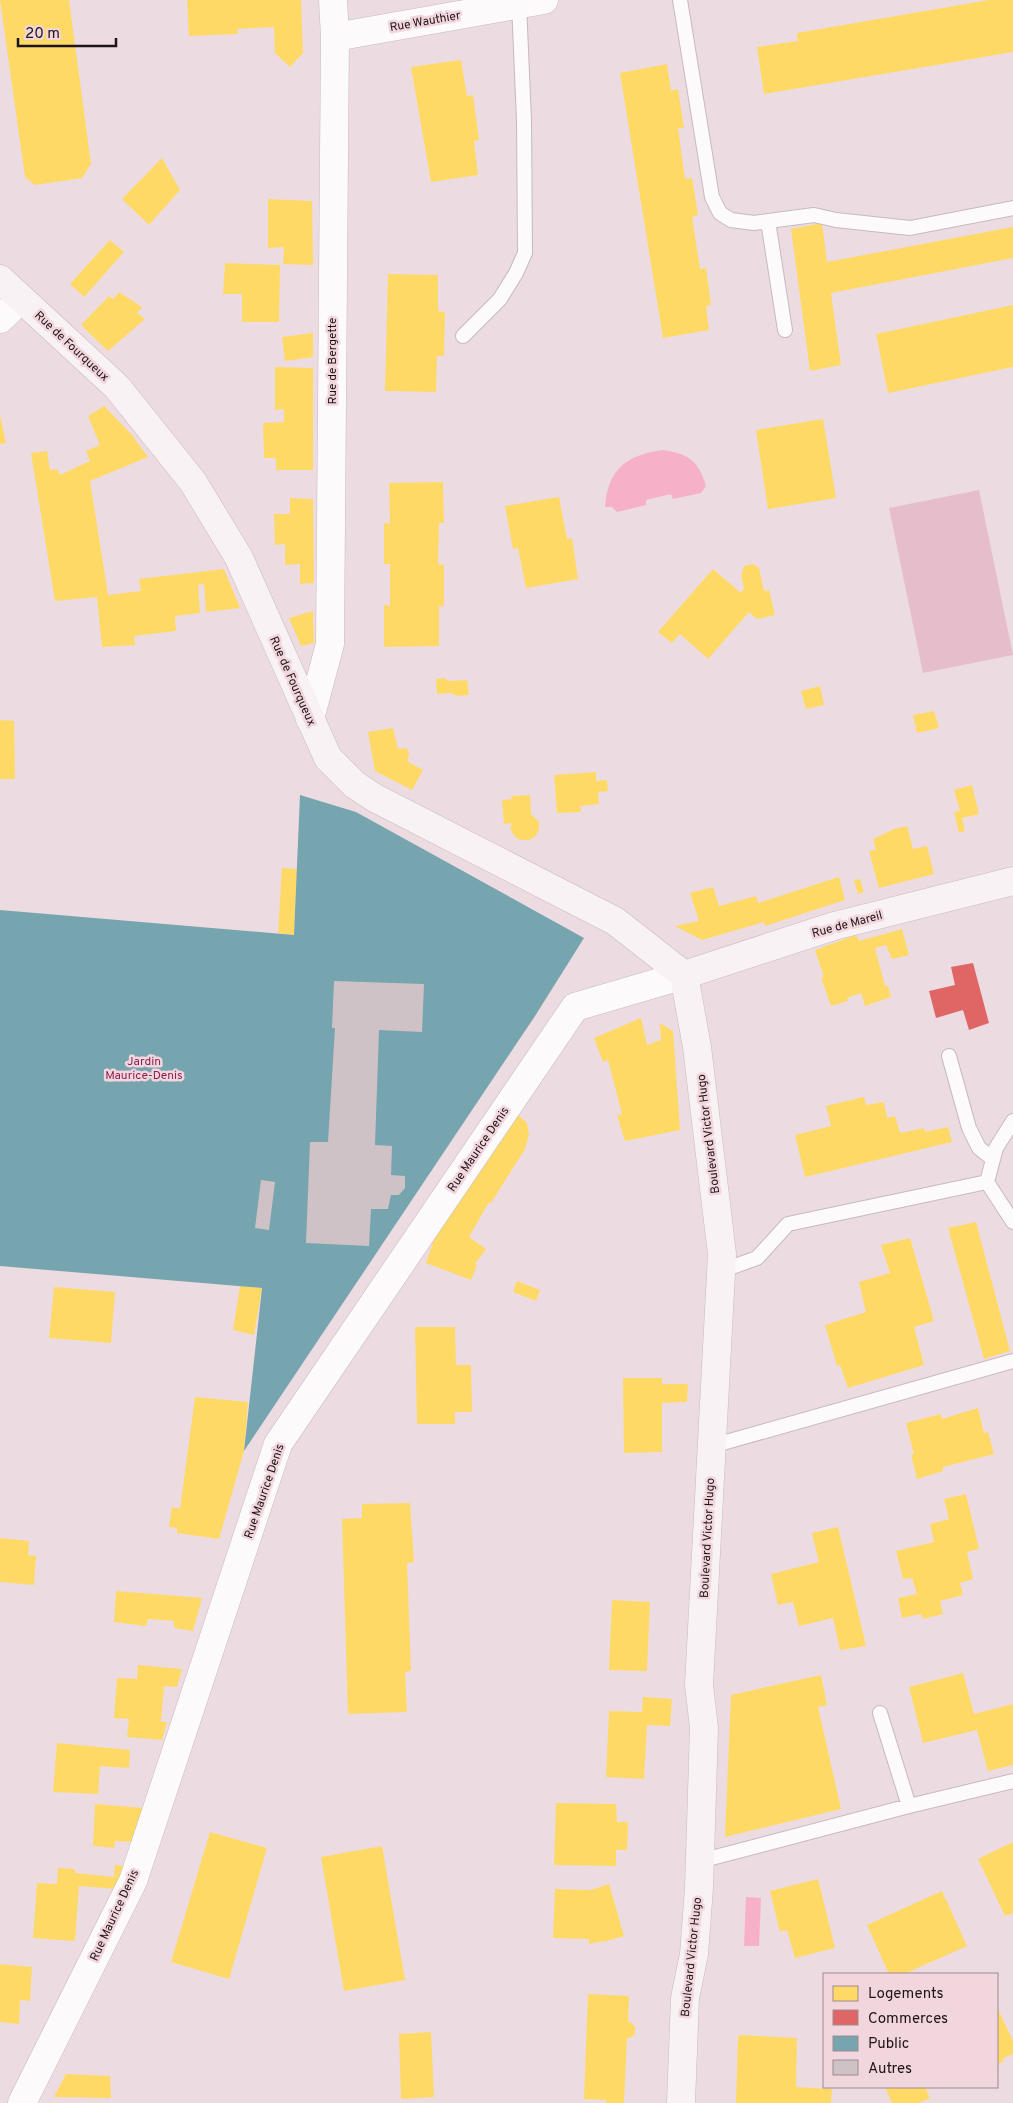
<svg xmlns="http://www.w3.org/2000/svg" width="1013" height="2103" viewBox="0 0 1013 2103" font-family="Overpass,sans-serif">
<rect width="100%" height="100%" fill="#ecdce1"/>
<!-- green -->
<path fill="#e6becb" d="M 979,490 L 1013,655 L 923,673 L 889,508 Z"/>
<!-- water -->
<path fill="#f6b1c8" d="M 663,450 C 689,454 699,461 706,486 L 701,493 L 673,499 L 671,494 L 646,500 L 646,505 L 617,512 L 612,507 L 605,507 C 608,469 626,455 663,450 Z
M 746,1897 L 761,1898 L 759,1946 L 744,1946 Z"/>
<!-- homes -->
<path fill="#ffd966" d="M 0,0 L 69,0 L 91,164 L 82,178 L 35,185 L 25,177 Z
M 187,0 L 301,0 L 303,53 L 290,67 L 275,53 L 274,27 L 237,29 L 238,34 L 189,36 Z
M 989,0 L 1013,0 L 1013,52 L 764,94 L 757,47 L 798,41 L 797,33 Z
M 461,60 L 467,96 L 473,95 L 479,140 L 474,141 L 478,175 L 431,182 L 411,67 Z
M 667,64 L 671,91 L 678,89 L 684,128 L 678,128 L 685,179 L 692,178 L 698,215 L 692,217 L 700,269 L 706,268 L 711,305 L 706,306 L 709,330 L 663,338 L 620,73 Z
M 162,158 L 180,190 L 149,225 L 122,199 Z
M 268,199 L 312,201 L 313,265 L 283,264 L 284,247 L 268,248 Z
M 822,223 L 827,262 L 1013,227 L 1013,258 L 831,293 L 841,365 L 810,371 L 791,229 Z
M 110,240 L 124,252 L 84,297 L 70,284 Z
M 225,263 L 280,265 L 279,322 L 242,322 L 242,294 L 223,294 Z
M 388,274 L 438,275 L 438,311 L 445,312 L 444,356 L 437,356 L 436,392 L 385,391 Z
M 119,292 L 142,307 L 137,313 L 145,319 L 108,351 L 81,325 L 109,296 L 113,299 Z
M 1013,305 L 1013,367 L 888,393 L 876,334 Z
M 313,333 L 313,357 L 285,361 L 282,337 Z
M 275,367 L 313,368 L 313,470 L 276,470 L 276,458 L 264,458 L 263,423 L 284,422 L 284,409 L 275,410 Z
M 104,406 L 131,434 L 148,457 L 90,481 L 108,595 L 141,591 L 139,579 L 224,569 L 240,608 L 206,612 L 204,584 L 198,585 L 200,613 L 175,616 L 176,631 L 134,636 L 135,645 L 102,647 L 97,597 L 55,601 L 31,453 L 47,451 L 50,470 L 57,469 L 60,475 L 90,461 L 86,451 L 100,445 L 88,416 Z
M 0,415 L 6,443 L 0,444 Z
M 823,419 L 836,498 L 768,509 L 756,430 Z
M 443,482 L 444,523 L 439,523 L 438,564 L 444,565 L 444,606 L 439,606 L 439,646 L 384,647 L 384,605 L 390,606 L 390,564 L 384,564 L 384,523 L 390,524 L 389,483 Z
M 559,497 L 567,539 L 572,538 L 578,579 L 526,588 L 518,548 L 513,549 L 505,506 Z
M 290,498 L 313,499 L 314,583 L 300,584 L 300,564 L 285,565 L 285,544 L 275,545 L 274,514 L 290,514 Z
M 753,564 L 759,568 L 764,591 L 769,590 L 775,615 L 757,619 L 749,612 L 708,659 L 680,634 L 672,643 L 658,632 L 713,569 L 741,593 L 744,588 L 741,576 L 744,566 Z
M 313,611 L 314,643 L 301,646 L 289,618 Z
M 444,678 L 448,681 L 467,680 L 469,695 L 457,696 L 451,693 L 437,694 L 436,679 Z
M 820,686 L 824,705 L 806,709 L 801,691 Z
M 934,711 L 939,728 L 917,733 L 913,715 Z
M 0,720 L 14,721 L 15,779 L 0,779 Z
M 393,728 L 398,749 L 405,748 L 408,750 L 409,755 L 407,761 L 423,770 L 412,790 L 375,771 L 368,732 Z
M 596,772 L 596,781 L 607,780 L 608,791 L 598,792 L 599,804 L 580,806 L 581,812 L 557,813 L 554,775 Z
M 972,785 L 979,814 L 962,818 L 965,831 L 959,833 L 954,812 L 960,811 L 954,790 Z
M 530,795 L 531,814 L 539,822 L 539,829 L 536,836 L 529,840 L 522,840 L 516,838 L 512,832 L 510,827 L 513,823 L 504,824 L 502,800 L 512,799 L 511,796 Z
M 907,826 L 913,849 L 927,846 L 934,874 L 879,888 L 869,851 L 876,850 L 873,839 L 894,829 Z
M 282,868 L 297,869 L 294,935 L 278,933 Z
M 839,877 L 845,900 L 765,926 L 764,922 L 702,940 L 675,926 L 699,921 L 690,893 L 713,887 L 719,906 L 756,896 L 758,903 Z
M 860,879 L 864,892 L 858,894 L 854,880 Z
M 902,929 L 909,955 L 892,959 L 886,945 L 875,948 L 885,986 L 888,986 L 891,997 L 865,1006 L 861,993 L 847,998 L 848,1001 L 831,1006 L 821,978 L 824,977 L 815,950 L 856,935 L 859,941 Z
M 524,975 L 550,992 L 540,1008 L 508,1000 Z
M 510,1012 L 535,1016 L 525,1031 L 506,1028 Z
M 641,1018 L 647,1045 L 661,1040 L 660,1023 L 673,1031 L 680,1130 L 625,1141 L 617,1115 L 622,1114 L 608,1060 L 603,1062 L 594,1038 Z
M 864,1097 L 866,1105 L 884,1102 L 887,1118 L 895,1116 L 900,1133 L 924,1128 L 925,1132 L 948,1127 L 952,1142 L 805,1177 L 795,1135 L 831,1126 L 826,1106 Z
M 516,1113 L 527,1123 L 529,1135 L 525,1149 L 491,1203 L 489,1202 L 469,1237 L 486,1249 L 475,1264 L 477,1265 L 471,1280 L 426,1263 L 442,1216 Z
M 976,1222 L 1010,1351 L 984,1359 L 948,1228 Z
M 910,1238 L 934,1321 L 914,1327 L 924,1365 L 848,1388 L 840,1365 L 837,1366 L 825,1325 L 866,1312 L 859,1282 L 890,1273 L 881,1245 Z
M 517,1281 L 540,1290 L 536,1301 L 513,1292 Z
M 240,1286 L 262,1288 L 254,1335 L 233,1330 Z
M 54,1287 L 115,1292 L 111,1343 L 49,1338 Z
M 415,1327 L 455,1327 L 456,1365 L 471,1365 L 472,1412 L 455,1412 L 455,1424 L 417,1424 Z
M 623,1378 L 662,1378 L 662,1384 L 688,1384 L 687,1402 L 662,1403 L 662,1452 L 624,1453 Z
M 195,1397 L 248,1402 L 244,1451 L 219,1539 L 177,1533 L 177,1528 L 169,1527 L 172,1507 L 180,1509 Z
M 978,1408 L 984,1433 L 988,1432 L 994,1454 L 943,1467 L 943,1471 L 917,1479 L 911,1455 L 914,1454 L 906,1423 L 941,1414 L 942,1419 Z
M 966,1494 L 979,1549 L 967,1552 L 973,1579 L 960,1583 L 963,1595 L 940,1601 L 943,1614 L 923,1619 L 921,1614 L 902,1618 L 898,1598 L 917,1594 L 912,1578 L 903,1579 L 896,1551 L 934,1542 L 930,1524 L 949,1519 L 944,1499 Z
M 410,1503 L 414,1562 L 407,1563 L 411,1671 L 405,1672 L 407,1712 L 348,1714 L 342,1519 L 362,1518 L 362,1504 Z
M 838,1527 L 866,1646 L 840,1650 L 833,1618 L 799,1626 L 793,1602 L 778,1605 L 771,1574 L 819,1562 L 812,1533 Z
M 0,1538 L 29,1541 L 28,1555 L 36,1556 L 34,1585 L 0,1582 Z
M 116,1591 L 202,1598 L 193,1631 L 174,1628 L 174,1621 L 148,1619 L 146,1626 L 114,1622 Z
M 612,1600 L 650,1602 L 647,1671 L 609,1670 Z
M 138,1665 L 182,1669 L 177,1687 L 164,1686 L 161,1722 L 167,1722 L 162,1740 L 127,1737 L 129,1719 L 114,1718 L 117,1678 L 137,1679 Z
M 963,1673 L 974,1714 L 1013,1704 L 1013,1765 L 988,1771 L 977,1730 L 923,1743 L 909,1687 Z
M 821,1675 L 827,1705 L 818,1707 L 841,1809 L 725,1837 L 731,1695 Z
M 643,1697 L 672,1699 L 670,1726 L 647,1725 L 644,1779 L 606,1777 L 609,1711 L 642,1712 Z
M 57,1743 L 130,1750 L 129,1768 L 100,1766 L 98,1794 L 53,1792 Z
M 556,1803 L 616,1804 L 617,1822 L 628,1822 L 627,1850 L 616,1850 L 616,1866 L 554,1865 Z
M 95,1804 L 143,1808 L 133,1842 L 115,1841 L 114,1848 L 93,1846 Z
M 210,1832 L 267,1848 L 229,1979 L 171,1962 Z
M 1013,1842 L 1013,1913 L 1005,1916 L 978,1859 Z
M 382,1846 L 405,1980 L 344,1991 L 321,1857 Z
M 115,1865 L 125,1866 L 116,1889 L 79,1886 L 75,1941 L 33,1938 L 37,1883 L 57,1884 L 58,1868 L 75,1869 L 75,1873 L 114,1877 Z
M 818,1879 L 835,1948 L 795,1958 L 787,1930 L 780,1932 L 770,1891 Z
M 609,1884 L 624,1936 L 603,1942 L 603,1941 L 589,1944 L 589,1939 L 553,1938 L 555,1889 L 591,1890 Z
M 942,1891 L 967,1946 L 904,1974 L 889,1974 L 867,1925 Z
M 0,1964 L 32,1967 L 30,2001 L 20,2000 L 19,2024 L 0,2022 Z
M 588,1994 L 629,1996 L 628,2022 L 631,2022 L 635,2027 L 635,2034 L 630,2038 L 627,2038 L 624,2103 L 606,2103 L 606,2100 L 584,2099 Z
M 997,2007 L 1013,2041 L 1013,2054 L 1003,2058 L 1004,2061 L 997,2065 Z
M 431,2032 L 434,2097 L 401,2099 L 399,2034 Z
M 740,2035 L 797,2038 L 796,2087 L 832,2089 L 831,2103 L 736,2103 L 738,2037 Z
M 66,2074 L 110,2076 L 111,2098 L 54,2097 Z
M 885,2087 L 925,2087 L 930,2098 L 919,2103 L 892,2103 Z"/>
<!-- shops -->
<path fill="#e06666" d="M 973,963 L 989,1023 L 969,1030 L 963,1010 L 936,1018 L 929,991 L 955,985 L 951,967 Z"/>
<!-- public -->
<path fill="#76a5af" d="M 300,795 L 356,812 L 584,938 L 535,1016 L 244,1451 L 262,1288 L 0,1266 L 0,910 L 294,935 Z"/>
<!-- building -->
<path fill="#cec2c6" d="M 334,981 L 424,984 L 422,1032 L 379,1030 L 375,1145 L 392,1146 L 391,1175 L 405,1176 L 405,1188 L 399,1195 L 391,1195 L 388,1209 L 371,1209 L 369,1246 L 306,1243 L 310,1142 L 328,1142 L 335,1028 L 332,1028 Z
M 261,1180 L 275,1182 L 269,1230 L 255,1228 Z"/>
<g fill="none" stroke-linecap="round" stroke-linejoin="round">
<!-- lane casing -->
<g stroke="#c6babe" stroke-width="16">
<path id="lane" d="M 680,0 L 712,197 L 720,213 L 731,220 L 754,223 L 814,215 L 836,220 L 910,228 L 1013,208
M 768,221 L 785,330
M 463,336 L 500,299 L 516,273 L 525,253 L 524,120 L 519,4
M 949,1056 L 969,1128 L 979,1148 L 993,1159
M 987,1182 L 996,1148 L 1013,1121
M 721,1271 L 757,1258 L 788,1224 L 987,1182 L 1013,1222
M 712,1446 L 1013,1361
M 880,1713 L 909,1806
M 700,1861 L 909,1806 L 1013,1781"/>
</g>
<!-- street casing -->
<g stroke="#c6babe" stroke-width="29">
<path id="street" d="M 335,37 L 544,0
M 0,319 L 21,299
M 310,719 L 330,644 L 335,37 L 333,0
M 22,2103 L 133,1881 L 278,1444 L 575,1007 L 684,975"/>
</g>
<!-- secondary casing -->
<g stroke="#c6babe" stroke-width="29">
<path id="secondary" d="M 0,279 L 117,387 L 193,482 L 239,558 L 328,758 L 355,785 L 375,798 L 615,921 L 684,975
M 684,975 L 834,926 L 1013,881
M 681,2103 L 685,1998 L 694,1954 L 699,1888 L 704,1728 L 699,1685 L 722,1254 L 697,1047 L 684,975"/>
</g>
<!-- lane -->
<use href="#lane" stroke="#fcfafa" stroke-width="14"/>
<!-- street -->
<use href="#street" stroke="#fcfafa" stroke-width="28"/>
<!-- secondary -->
<use href="#secondary" stroke="#f8f2f4" stroke-width="28"/>
</g>
<g text-anchor="middle" stroke-width="5" stroke-linejoin="round" paint-order="stroke">
<!-- street labels -->
<g font-size="12" fill="#1f1518" stroke="#f2d6de">
<text transform="translate(425 21) rotate(-10)" y="4">Rue Wauthier</text>
<text transform="translate(72 346) rotate(43)" y="4">Rue de Fourqueux</text>
<text transform="translate(332 361) rotate(-90)" y="4">Rue de Bergette</text>
<text transform="translate(293 681) rotate(66)" y="4">Rue de Fourqueux</text>
<text transform="translate(847 924) rotate(-15)" y="4">Rue de Mareil</text>
<text transform="translate(708 1134) rotate(-97)" y="4">Boulevard Victor Hugo</text>
<text transform="translate(478 1149) rotate(-56)" y="4">Rue Maurice Denis</text>
<text transform="translate(264 1491) rotate(-71)" y="4">Rue Maurice Denis</text>
<text transform="translate(707 1538) rotate(-87)" y="4">Boulevard Victor Hugo</text>
<text transform="translate(114 1915) rotate(-65)" y="4">Rue Maurice Denis</text>
<text transform="translate(691 1957) rotate(-84)" y="4">Boulevard Victor Hugo</text>
</g>
<!-- park labels -->
<g font-size="12" fill="#8c2252" stroke="#f2d6de">
<text x="144" y="1065">Jardin<tspan x="144" dy="14">Maurice-Denis</tspan></text>
</g>
</g>
<!-- legend -->
<rect x="823" y="1973" width="175" height="115" fill="#f2d6de" stroke="#9e898f"/>
<rect x="833" y="1986" width="25" height="15" fill="#ffd966" stroke="#9e898f"/>
<text x="868" y="1998" font-size="15" fill="#1f1518">Logements</text>
<rect x="833" y="2010" width="25" height="15" fill="#e06666" stroke="#9e898f"/>
<text x="868" y="2023" font-size="15" fill="#1f1518">Commerces</text>
<rect x="833" y="2036" width="25" height="15" fill="#76a5af" stroke="#9e898f"/>
<text x="868" y="2048" font-size="15" fill="#1f1518">Public</text>
<rect x="833" y="2060" width="25" height="15" fill="#cec2c6" stroke="#9e898f"/>
<text x="868" y="2073" font-size="15" fill="#1f1518">Autres</text>
<!-- scale -->
<path d="M18 38v8h98v-8" fill="none" stroke="#1f1518" stroke-width="2.5"/>
<text x="25" y="38" font-size="15" fill="#1f1518" stroke="#f2d6de" stroke-width="4" paint-order="stroke">20 m</text>
</svg>
